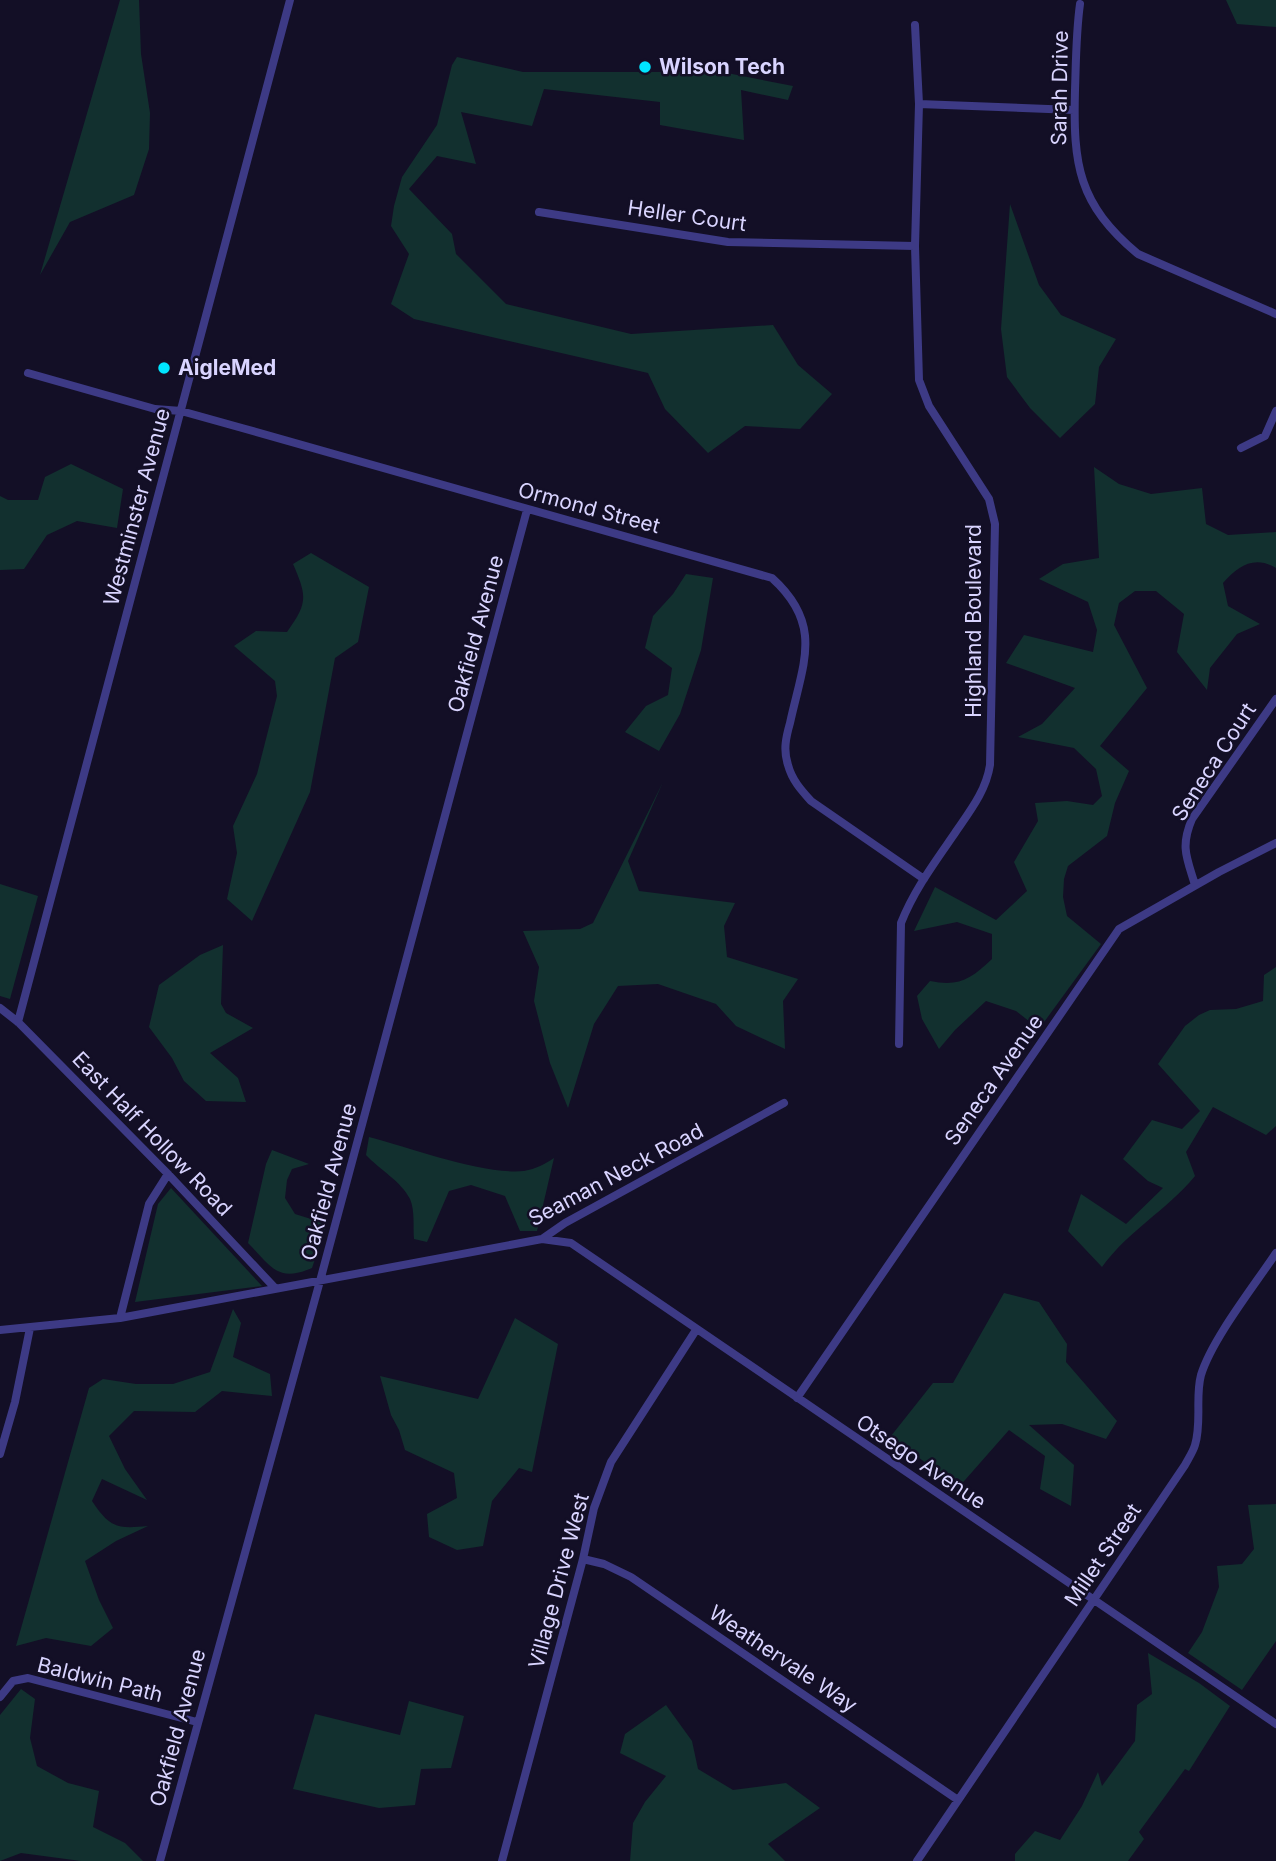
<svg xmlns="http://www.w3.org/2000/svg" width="1276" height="1861" viewBox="0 0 1276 1861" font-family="Inter,sans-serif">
<rect width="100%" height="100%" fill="#130f26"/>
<!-- green -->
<path fill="#12302f" d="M 120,0 L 139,0 L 141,54 L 150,113 L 149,149 L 134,195 L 70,222 L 40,275 Z
M 1226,0 L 1276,0 L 1276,27 L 1237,24 Z
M 457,57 L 523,72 L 722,72 L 793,86 L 788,100 L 741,90 L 744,140 L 660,125 L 660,102 L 544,89 L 532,126 L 461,112 L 476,164 L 437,156 L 409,189 L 452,234 L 456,254 L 506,304 L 631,334 L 773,325 L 798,365 L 832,394 L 800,429 L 745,426 L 708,453 L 665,409 L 648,373 L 414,319 L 391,304 L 409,254 L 391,226 L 394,206 L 402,177 L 437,125 L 452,65 Z
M 1010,204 L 1039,285 L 1061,315 L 1116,339 L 1099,367 L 1095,404 L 1060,438 L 1030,408 L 1007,377 L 1001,329 Z
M 71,464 L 123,489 L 117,528 L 77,521 L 47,535 L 24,569 L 0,570 L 0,496 L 8,500 L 38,500 L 45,477 Z
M 1094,467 L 1119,484 L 1151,494 L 1202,488 L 1206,524 L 1228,535 L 1276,532 L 1276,568 C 1254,555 1238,566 1223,583 L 1228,606 L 1260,624 L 1237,634 L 1210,668 L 1207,690 L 1177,652 L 1184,614 L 1156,591 L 1135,591 L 1119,603 L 1114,625 L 1147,688 L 1100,746 L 1129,771 L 1115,803 L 1107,836 L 1068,866 L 1064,879 L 1063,897 L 1067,916 L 1101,944 L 1039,1029 L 1016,1011 L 986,1001 L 955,1030 L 939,1049 L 922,1019 L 917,996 L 930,981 C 959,987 971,979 992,959 L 992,934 L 957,922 L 914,931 L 935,887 L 996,920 L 1027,891 L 1014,862 L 1038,821 L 1035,803 L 1067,801 L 1093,805 L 1102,796 L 1096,769 L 1074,748 L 1018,737 L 1042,724 L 1075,688 L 1006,663 L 1024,635 L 1093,652 L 1097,630 L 1088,602 L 1039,579 L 1063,564 L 1099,558 Z
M 311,553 L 369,587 L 358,642 L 335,658 L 310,792 L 252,921 L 227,899 L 237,853 L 233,826 L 257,774 L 277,696 L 275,681 L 234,646 L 256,631 L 287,632 C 308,603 307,596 293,564 Z
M 686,574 L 713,578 L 701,650 L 680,714 L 659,751 L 625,732 L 646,706 L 668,695 L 672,668 L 645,648 L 653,616 L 673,594 Z
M 663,782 L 628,861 L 639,891 L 735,903 L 724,926 L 727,957 L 798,979 L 783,1001 L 785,1049 L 736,1026 L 716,1004 L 658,984 L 618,986 L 594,1024 L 568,1108 L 550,1063 L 534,1001 L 539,967 L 523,931 L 580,929 L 593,923 Z
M 0,884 L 38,896 L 10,999 L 0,996 Z
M 223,945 L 221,1004 L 226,1013 L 253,1028 L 210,1053 L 238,1078 L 246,1102 L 206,1101 L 184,1081 L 172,1058 L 149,1027 L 159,985 L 200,955 Z
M 1276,967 L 1276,1126 L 1266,1135 L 1213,1107 L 1186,1152 L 1195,1176 C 1166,1211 1129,1230 1102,1267 L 1068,1231 L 1081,1194 L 1126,1224 L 1163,1188 L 1148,1181 L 1123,1159 L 1152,1120 L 1182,1129 L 1200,1111 L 1158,1064 L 1185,1026 L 1199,1015 L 1210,1010 L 1236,1009 L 1263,1001 L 1264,975 Z
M 369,1137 C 412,1148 482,1175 524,1171 C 536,1169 545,1164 554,1158 L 537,1231 L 520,1231 L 505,1196 L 471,1185 L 449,1191 L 427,1242 L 414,1239 C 413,1227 415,1210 410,1199 C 401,1181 380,1170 366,1155 Z
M 272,1150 L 309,1164 L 292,1169 L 287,1180 L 285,1198 L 295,1214 L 327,1224 L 312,1268 C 277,1283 271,1266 248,1243 L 266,1164 Z
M 171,1188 L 262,1286 L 135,1302 L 158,1204 Z
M 1004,1293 L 1039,1302 L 1067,1344 L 1066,1362 L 1117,1421 L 1106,1439 L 1062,1424 L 1029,1425 L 1074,1465 L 1071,1506 L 1040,1489 L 1045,1456 L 1009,1430 L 958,1488 L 891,1436 L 933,1383 L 953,1383 Z
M 233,1309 L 241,1323 L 233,1357 L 270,1374 L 272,1396 L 222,1391 L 195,1412 L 134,1411 L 109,1436 L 125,1469 L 147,1500 L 102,1479 L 92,1501 C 110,1528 117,1529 148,1526 L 116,1541 L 85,1561 L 99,1600 L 113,1628 L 91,1646 L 46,1638 L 16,1646 L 89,1388 L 103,1379 L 136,1384 L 173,1384 L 210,1372 Z
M 515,1318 L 558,1344 L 532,1472 L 519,1468 L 492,1501 L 483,1546 L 457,1550 L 429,1537 L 427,1514 L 457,1498 L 454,1473 L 405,1450 L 399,1430 L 391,1415 L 380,1376 L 478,1399 Z
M 1276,1504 L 1276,1641 L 1242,1690 L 1188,1653 L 1202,1632 L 1219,1587 L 1217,1566 L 1242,1564 L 1254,1549 L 1248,1505 Z
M 1148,1653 L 1199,1683 L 1230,1706 L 1189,1771 L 1185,1769 L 1139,1832 L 1144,1839 L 1128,1861 L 1015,1861 L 1015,1854 L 1035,1831 L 1060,1840 L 1082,1806 L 1098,1772 L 1102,1786 L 1135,1741 L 1137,1705 L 1152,1694 Z
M 21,1689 L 35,1699 L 30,1738 L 37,1766 L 68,1783 L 99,1791 L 93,1827 L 125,1843 L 143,1861 L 81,1861 L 21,1853 L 0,1861 L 0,1715 Z
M 409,1701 L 464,1716 L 451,1768 L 421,1769 L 415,1805 L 379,1808 L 293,1789 L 315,1714 L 400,1735 Z
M 666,1705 L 692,1741 L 698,1769 L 733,1790 L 786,1783 L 820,1808 L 768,1844 L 785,1861 L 630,1861 L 633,1823 L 645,1802 L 666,1776 L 620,1753 L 625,1734 Z"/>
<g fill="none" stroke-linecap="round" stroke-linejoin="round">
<!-- minor -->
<path stroke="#3d3a85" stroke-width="8" d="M 1080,4 C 1076,33 1076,61 1075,90 C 1073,165 1078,204 1138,254 L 1276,314
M 919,104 L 1074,110
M 539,212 L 728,242 L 915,246
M 28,373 L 155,409 L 181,411 L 242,428 L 772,578 C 824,625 803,663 790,723 C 786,737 783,750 788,765 C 792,780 801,790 811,801 L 924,879
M 1241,448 L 1265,436 L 1276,411
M 1195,885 C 1187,858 1180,847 1192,819 L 1276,699
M 0,1008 L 18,1022 L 168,1174 L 275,1288
M 18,1022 L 290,0
M 899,1044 L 901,923 C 914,890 935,862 955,833 C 970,811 986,791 990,765 L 995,524 L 989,499 L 929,406 L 919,380 L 915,246 L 919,104 L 915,25
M 542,1239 L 571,1243 L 1276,1724
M 120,1318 L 149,1204 L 168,1174
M 0,1330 L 120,1318 L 542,1239 L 565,1223 L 784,1103
M 797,1398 L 1119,929 L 1219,872 L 1276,843
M 0,1454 L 15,1402 L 30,1328
M 583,1559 L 604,1564 L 631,1577 L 958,1800
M 0,1697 L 13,1681 L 28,1678 L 197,1722
M 160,1861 L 320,1281 L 527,510
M 502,1861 L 583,1559 L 594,1508 L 611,1462 L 696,1330
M 917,1861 L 1185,1465 C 1188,1459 1193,1452 1195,1445 C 1202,1422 1195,1397 1201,1375 C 1212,1339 1254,1286 1276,1253"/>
</g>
<!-- markers -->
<g fill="#00e5ff" stroke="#130f26" stroke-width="2.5">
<circle cx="645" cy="67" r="7"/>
<circle cx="164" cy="368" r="7"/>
</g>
<g text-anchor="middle" stroke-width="5" stroke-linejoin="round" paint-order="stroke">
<!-- poi labels -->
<g font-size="21" font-weight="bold" fill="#d9d4ff" stroke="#130f26" text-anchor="start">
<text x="659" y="74">Wilson Tech</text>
<text x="178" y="375">AigleMed</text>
</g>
<!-- street labels -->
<g font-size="21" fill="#d9d4ff" stroke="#130f26">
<text transform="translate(1060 88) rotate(-89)" y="7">Sarah Drive</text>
<text transform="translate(687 216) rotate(8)" y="7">Heller Court</text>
<text transform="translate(137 507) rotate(-75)" y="7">Westminster Avenue</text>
<text transform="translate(589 508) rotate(15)" y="7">Ormond Street</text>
<text transform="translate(974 621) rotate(-90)" y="7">Highland Boulevard</text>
<text transform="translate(476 634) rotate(-75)" y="7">Oakfield Avenue</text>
<text transform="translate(1214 762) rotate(-57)" y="7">Seneca Court</text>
<text transform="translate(994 1080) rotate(-55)" y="7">Seneca Avenue</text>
<text transform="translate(152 1134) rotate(46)" y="7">East Half Hollow Road</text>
<text transform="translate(616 1175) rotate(-28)" y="7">Seaman Neck Road</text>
<text transform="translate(329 1182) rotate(-75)" y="7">Oakfield Avenue</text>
<text transform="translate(921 1462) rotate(34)" y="7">Otsego Avenue</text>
<text transform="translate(1103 1555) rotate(-56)" y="7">Millet Street</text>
<text transform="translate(559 1581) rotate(-75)" y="7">Village Drive West</text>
<text transform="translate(783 1659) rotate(34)" y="7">Weathervale Way</text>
<text transform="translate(100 1680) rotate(14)" y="7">Baldwin Path</text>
<text transform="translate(178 1728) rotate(-75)" y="7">Oakfield Avenue</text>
</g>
</g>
</svg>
